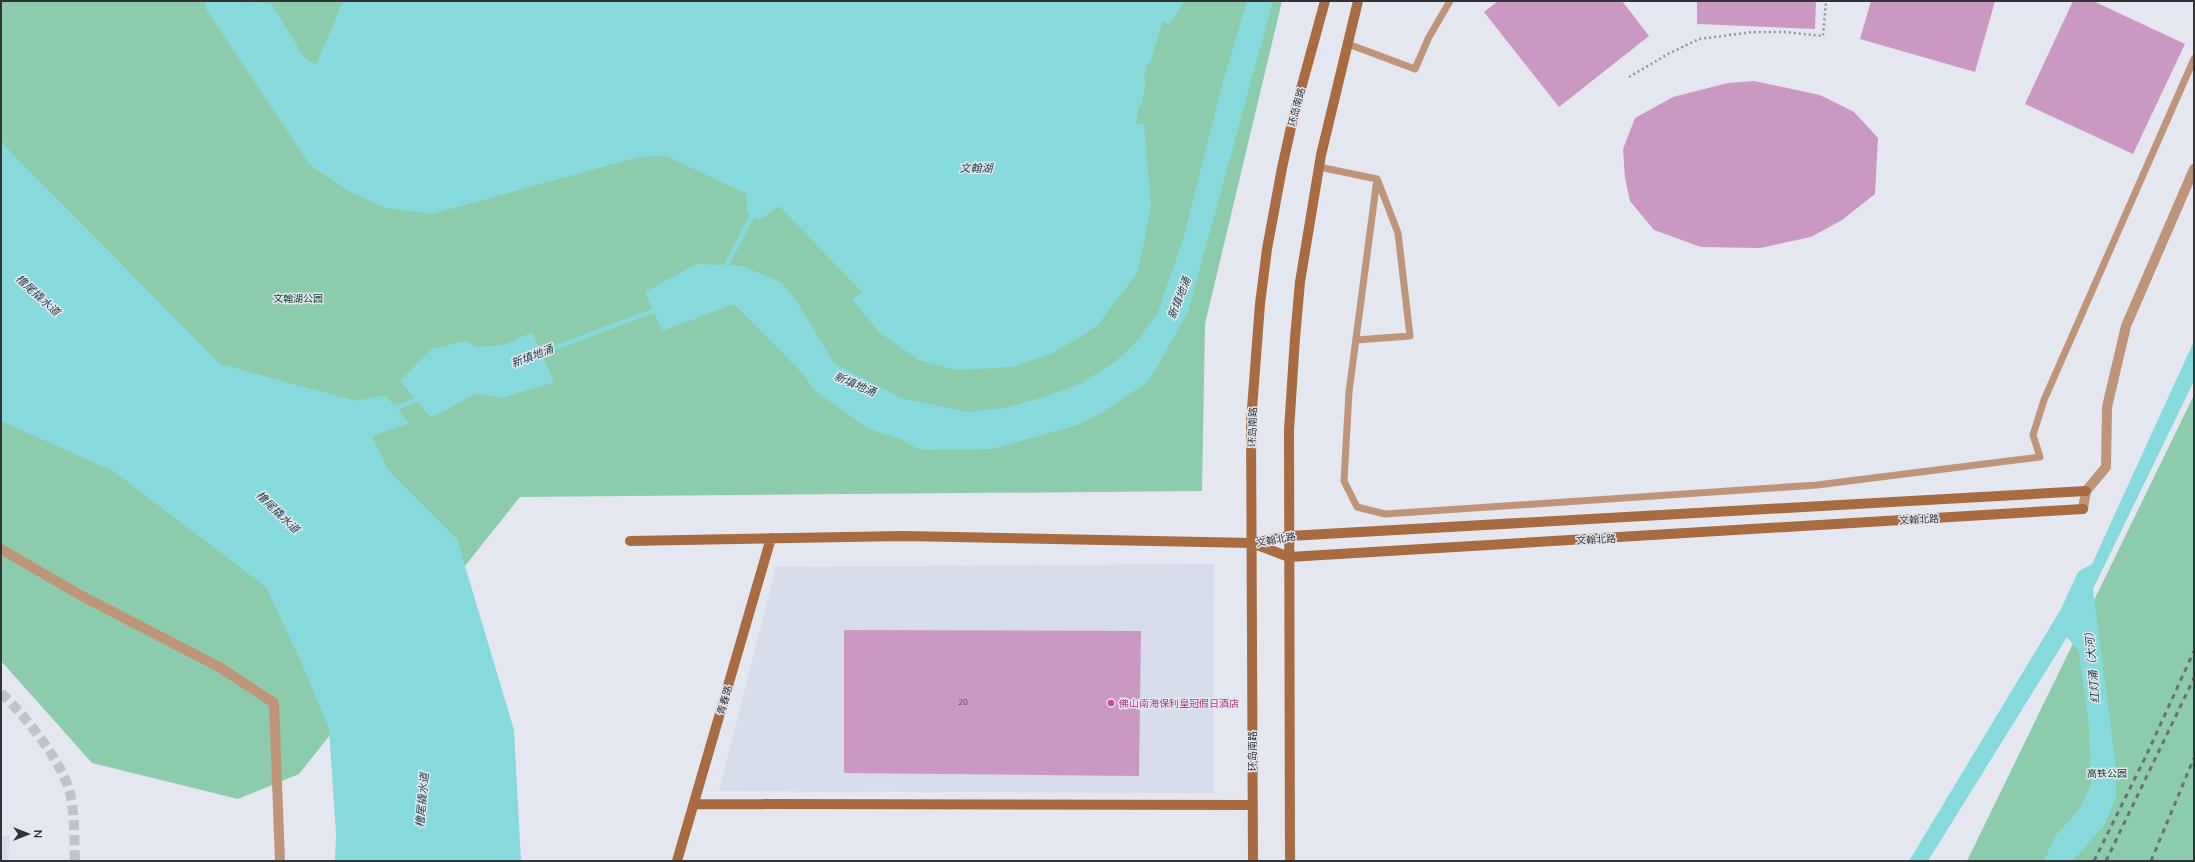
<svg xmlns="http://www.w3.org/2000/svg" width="2195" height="862" viewBox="0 0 2195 862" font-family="Mulish,'Noto Sans SC',sans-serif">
<rect width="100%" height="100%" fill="#e5e7f0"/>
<!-- built -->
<path fill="#d7dceb" d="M 1214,564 L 1213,793 L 719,791 L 776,567 Z
M 1,836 L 10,836 L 8,861 L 1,861 Z"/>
<!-- green -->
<path fill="#8ccbab" d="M 1,1 L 1282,1 L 1205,324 L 1202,491 L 520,497 L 299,774 L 238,799 L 92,763 L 1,661 Z
M 2194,395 L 2194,861 L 1967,861 Z"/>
<!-- water -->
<path fill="#87dadc" d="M 205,1 L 271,3 L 304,57 L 316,65 L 343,1 L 1184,1 L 1170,24 L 1163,21 L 1150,63 L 1147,64 L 1144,77 L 1146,79 L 1142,106 L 1139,105 L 1136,123 L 1144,124 L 1151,207 L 1138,272 L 1097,326 L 1052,354 L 1011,367 L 956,370 L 919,360 L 880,333 L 852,300 L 862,292 L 779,206 L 759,220 L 747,213 L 747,194 L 666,156 L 639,157 L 432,214 L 386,208 L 350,192 L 310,165 L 206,9 Z
M 1247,1 L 1273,1 L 1188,312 L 1149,381 L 1101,413 L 1078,425 L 992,449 L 920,450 L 903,440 L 869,429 L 815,391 L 803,374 L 734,304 L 662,331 L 645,292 L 696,264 L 742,266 L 781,282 L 796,300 L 834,363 L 901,398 L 967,412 L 1005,408 L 1044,397 L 1080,384 L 1116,361 L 1138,340 L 1158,312 L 1184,236 L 1224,78 Z
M 1,142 L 220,364 L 356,401 L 385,395 L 410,423 L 372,436 L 388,470 L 457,539 L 514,730 L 521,861 L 335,861 L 336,834 L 329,729 L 302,664 L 266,587 L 113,471 L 1,421 Z
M 532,332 L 554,382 L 502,398 L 475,394 L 431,418 L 400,381 L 431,349 L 465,341 L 477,347 L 505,345 Z
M 2194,341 L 2194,381 L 2093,589 L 2116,768 L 2116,798 L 2105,824 L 2073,861 L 2044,861 L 2055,836 L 2080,808 L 2091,784 L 2089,726 L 2079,652 L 2067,637 L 1928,861 L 1909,861 L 2061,609 L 2078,572 L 2092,564 Z"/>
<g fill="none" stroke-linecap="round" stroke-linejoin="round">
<!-- stream -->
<path stroke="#87dadc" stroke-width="5" d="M 724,270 L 752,216
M 536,355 L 658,309
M 390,410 L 422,398"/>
</g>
<!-- building -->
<path fill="#ca98c1" d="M 1498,1 L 1622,1 L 1649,36 L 1559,107 L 1484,12 Z
M 1697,1 L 1816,1 L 1815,29 L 1697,24 Z
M 1871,1 L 1995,1 L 1975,72 L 1860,39 Z
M 2073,1 L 2093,1 L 2185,44 L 2133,154 L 2025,104 Z
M 1754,81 L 1820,95 L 1854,112 L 1878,138 L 1875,194 L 1842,220 L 1811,237 L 1760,248 L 1701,247 L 1654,230 L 1630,201 L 1625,178 L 1623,149 L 1635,118 L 1673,97 L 1728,83 Z
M 844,630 L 1141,631 L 1139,776 L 844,773 Z"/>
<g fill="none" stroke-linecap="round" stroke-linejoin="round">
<!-- secondary-tunnel -->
<path stroke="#c1c3cb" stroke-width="10" stroke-dasharray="10 5" stroke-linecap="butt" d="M 1,693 C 24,714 63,763 70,793 C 75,815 74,839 75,861"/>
<!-- path -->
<path stroke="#93949a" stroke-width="2.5" stroke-dasharray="2 3" stroke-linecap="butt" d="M 1629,77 L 1668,54 L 1699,39 L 1753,32 L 1785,32 L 1823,36 L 1826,1"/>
<!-- lane -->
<path stroke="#bf957a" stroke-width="7" d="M 1348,44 L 1415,69 L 1429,37 L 1450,1
M 1319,167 L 1377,179 L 1349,392 L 1344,481 L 1357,507 L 1385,514 L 1817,485 L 2040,457 L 2033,435 L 2044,400 L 2194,59
M 1356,340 L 1410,336 L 1398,233 L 1378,181"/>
<!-- street -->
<path stroke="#bf957a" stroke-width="10" d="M 2083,509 L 2086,491 L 2106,467 L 2107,407 L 2126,326 L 2194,169
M 1,549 L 82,596 L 221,668 L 274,703 L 280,861"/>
<!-- secondary -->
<path stroke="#a86b42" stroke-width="10" d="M 630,541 L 903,536 L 1252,543 L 1289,536 L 2086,491
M 1252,543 L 1289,557 L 2083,509
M 694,804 L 1253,805
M 677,861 L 771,538
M 1253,861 L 1251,422 L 1260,304 L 1267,249 L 1282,168 L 1293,118 L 1325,1
M 1290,861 L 1289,430 L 1295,338 L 1300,282 L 1321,155 L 1358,1"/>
<!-- rail -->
<path stroke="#6e6f74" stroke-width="3" stroke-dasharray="5 5" stroke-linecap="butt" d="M 2094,861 L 2146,756 L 2194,651
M 2106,861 L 2194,678
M 2151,861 L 2194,758"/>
</g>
<!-- markers -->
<circle fill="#d1479c" stroke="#e5e7f0" stroke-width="1.5" cx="1111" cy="703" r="4"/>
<g text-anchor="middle" stroke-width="3" stroke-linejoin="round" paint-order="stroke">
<!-- number labels -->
<g font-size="8" fill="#584c59">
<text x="963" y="705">20</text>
</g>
<!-- street labels -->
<g font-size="10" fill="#323336" stroke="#e5e7f0">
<text transform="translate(1296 107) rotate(-75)" y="4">环岛南路</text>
<text transform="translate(1252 427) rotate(-88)" y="4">环岛南路</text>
<text transform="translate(1919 519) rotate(-3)" y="4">文翰北路</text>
<text transform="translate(1276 539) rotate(-10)" y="4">文翰北路</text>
<text transform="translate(1596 539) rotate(-3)" y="4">文翰北路</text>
<text transform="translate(724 700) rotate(-74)" y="4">青春路</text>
<text transform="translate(1252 751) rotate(-90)" y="4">环岛南路</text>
</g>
<!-- park labels -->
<g font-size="10" fill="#0b412c" stroke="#e5e7f0">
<text x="298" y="302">文翰湖公园</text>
<text x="2107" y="777">高铁公园</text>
</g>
<!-- hotel labels -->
<g font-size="10" fill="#b23c85" stroke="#e5e7f0" text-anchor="start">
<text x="1119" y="707">佛山南海保利皇冠假日酒店</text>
</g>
<!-- water labels -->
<g font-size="11" font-style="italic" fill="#1c4445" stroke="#e5e7f0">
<text x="976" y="172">文翰湖</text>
<text transform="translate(38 295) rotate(42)" y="4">橹尾撬水道</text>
<text transform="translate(1179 298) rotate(-69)" y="4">新填地涌</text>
<text transform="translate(532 356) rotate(-21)" y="4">新填地涌</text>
<text transform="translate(855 384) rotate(23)" y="4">新填地涌</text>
<text transform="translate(278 512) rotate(44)" y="4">橹尾撬水道</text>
<text transform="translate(2092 665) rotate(-95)" y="4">红灯涌（大河）</text>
<text transform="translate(422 800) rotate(-85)" y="4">橹尾撬水道</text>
</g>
</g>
<!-- border -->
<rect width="2195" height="862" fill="none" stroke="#323336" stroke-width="4"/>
<!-- north arrow -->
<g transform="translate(28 834) rotate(90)" stroke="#e5e7f0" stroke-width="3" paint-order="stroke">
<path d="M0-3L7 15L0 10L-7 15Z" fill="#323336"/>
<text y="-6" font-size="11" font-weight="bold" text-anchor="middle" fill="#323336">N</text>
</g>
</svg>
